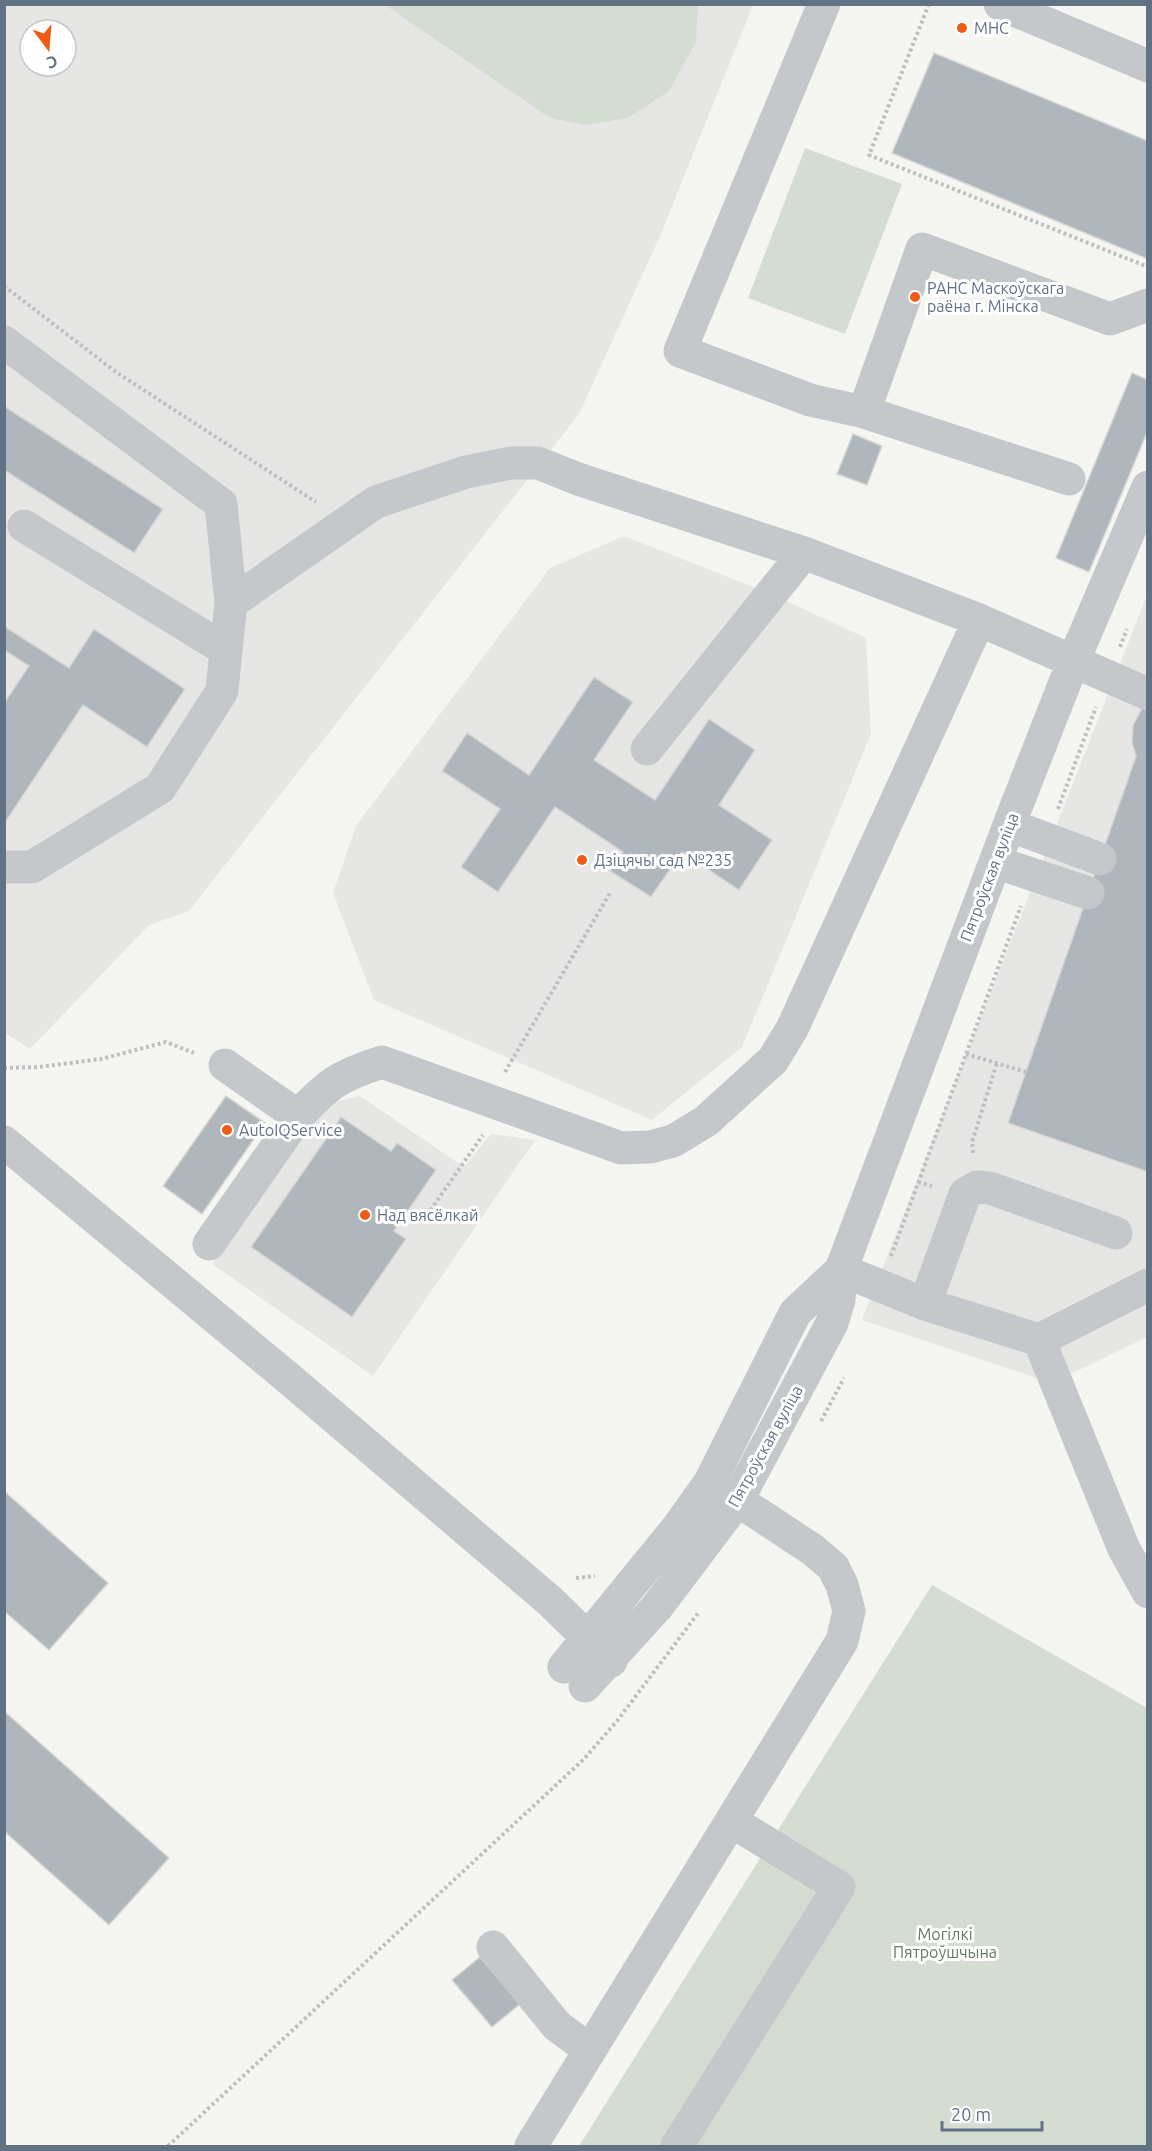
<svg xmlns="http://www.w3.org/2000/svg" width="1152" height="2151" viewBox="0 0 1152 2151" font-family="Ubuntu,sans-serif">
<rect width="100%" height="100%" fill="#f5f6f1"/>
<!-- built -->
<path fill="#e6e7e5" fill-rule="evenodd" d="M 4,5 L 753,5 L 661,234 L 579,414 L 189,911 L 149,925 L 30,1049 L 4,1032 ZM 30,30 L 66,30 L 66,66 L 30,66 Z
M 624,536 L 771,594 L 866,638 L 871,734 L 742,1047 L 652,1120 L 374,1000 L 333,893 L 356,826 L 550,568 Z
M 1147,595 L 1147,1337 L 1052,1383 L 862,1320 Z
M 360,1096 L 464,1167 L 491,1134 L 535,1140 L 373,1376 L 212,1264 L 320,1113 L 334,1102 Z"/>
<!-- green -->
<path fill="#d5ddd2" d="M 698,4 L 696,42 L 669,91 L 628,118 L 586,125 L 550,118 L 385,5 Z
M 805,148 L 902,184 L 845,334 L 748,298 Z
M 932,1585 L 1147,1708 L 1147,2146 L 579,2146 Z"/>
<!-- building -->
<path fill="#afb6bc" stroke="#d6d7d4" stroke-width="1.5" d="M 934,53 L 1148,141 L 1148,259 L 892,153 Z
M 1132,373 L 1148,380 L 1148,430 L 1089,572 L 1056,558 Z
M 4,406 L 163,509 L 134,553 L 4,470 Z
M 853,434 L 882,446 L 867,485 L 837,474 Z
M 4,626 L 69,668 L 94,629 L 185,689 L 147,747 L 83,705 L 4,824 L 4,703 L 29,666 L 4,650 Z
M 594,677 L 633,702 L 594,760 L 655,800 L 709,719 L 755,750 L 719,805 L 772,840 L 739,890 L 682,852 L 651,897 L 610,871 L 623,852 L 555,807 L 498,892 L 461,867 L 500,809 L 442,771 L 467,733 L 529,775 Z
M 1145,703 L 1148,703 L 1148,1172 L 1008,1123 L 1136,756 L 1132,743 L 1133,725 Z
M 226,1096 L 265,1123 L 202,1214 L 163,1186 Z
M 341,1117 L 391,1151 L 397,1143 L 436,1170 L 394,1231 L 406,1239 L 352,1317 L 251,1247 Z
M 4,1491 L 108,1583 L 49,1650 L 4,1611 Z
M 4,1711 L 169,1858 L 109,1925 L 4,1831 Z
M 480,1957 L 520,2004 L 492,2027 L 452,1980 Z"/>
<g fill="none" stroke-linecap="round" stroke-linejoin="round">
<!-- path -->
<path stroke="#bebfc2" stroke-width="4" stroke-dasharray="3 3" stroke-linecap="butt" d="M 929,4 L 869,155 L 1148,267
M 4,286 L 116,372 L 316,502
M 1120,647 L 1127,629
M 1058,809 L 1096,707
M 966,1054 L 1026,1072
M 4,1068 L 39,1067 L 101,1059 L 166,1042 L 194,1053
M 505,1072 L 610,893
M 973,1153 L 972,1142 L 997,1063
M 918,1182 L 932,1186
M 427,1215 L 483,1135
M 891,1256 L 1021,906
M 821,1421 L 844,1378
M 576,1578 L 595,1576
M 168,2146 L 584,1759 L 617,1721 L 699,1612"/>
<!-- minor -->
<path stroke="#c4c8cb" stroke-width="33" d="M 824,4 L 680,351 L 810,400 L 864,412 L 922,249 L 1110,319 L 1148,305
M 1000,4 L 1148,66
M 4,342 L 221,504 L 231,603
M 864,412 L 1069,479
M 226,650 L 231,603 L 376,502 L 466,472 L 511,463 L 538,463 L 578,479 L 804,553 L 979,620
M 647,749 L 804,553
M 1009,825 L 1100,859
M 995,862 L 1088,893
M 4,867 L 32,867 L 160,788 L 222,691 L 226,650 L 24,526
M 298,1116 C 329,1083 339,1076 382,1062 L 621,1148 L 650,1147 L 673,1141 L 706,1121 L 773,1060 L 792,1029 L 979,620 L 1148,694
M 4,1142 L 287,1377 L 550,1601 L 611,1661
M 209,1244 L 298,1116 L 225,1065
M 841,1270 L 925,1304 L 1039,1340 L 1148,1285
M 925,1304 L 965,1194 L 977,1187 L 990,1188 L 1116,1233
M 1039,1340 L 1124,1549 L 1148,1592
M 564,1667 L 678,1527 L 710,1482 L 795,1313 L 841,1270
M 585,1686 L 657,1607 L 737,1501 L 832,1323 L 839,1300 L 841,1270 L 1009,825 L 1073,662 L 1148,487
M 493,1947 L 557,2026 L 590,2050
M 531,2146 L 842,1641 L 849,1611 L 842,1585 L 833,1567 L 813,1550 L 710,1482
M 677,2146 L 839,1887 L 731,1821"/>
</g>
<!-- markers -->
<g fill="#ef5b17" stroke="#fff" stroke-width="2">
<circle cx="962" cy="28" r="6"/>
<circle cx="915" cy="297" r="6"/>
<circle cx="582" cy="860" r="6"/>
<circle cx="227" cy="1130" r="6"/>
<circle cx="365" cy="1215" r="6"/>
</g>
<g text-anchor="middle" stroke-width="6" stroke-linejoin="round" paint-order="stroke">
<!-- poi labels -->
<g font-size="16" fill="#627285" stroke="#fff" text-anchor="start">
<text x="974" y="34">МНС</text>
<text x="927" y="294">РАНС Маскоўскага<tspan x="927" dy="18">раёна г. Мінска</tspan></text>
<text x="594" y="866">Дзіцячы сад №235</text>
<text x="239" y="1136">AutoIQService</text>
<text x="377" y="1221">Над вясёлкай</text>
</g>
<!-- street labels -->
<g font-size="16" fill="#627285" stroke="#fff">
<text transform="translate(989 877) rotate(-69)" y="6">Пятроўская вуліца</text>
<text transform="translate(765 1446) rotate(-61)" y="6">Пятроўская вуліца</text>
</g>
<!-- park labels -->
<g font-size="16" fill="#657b61" stroke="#fff">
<text x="945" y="1940">Могілкі<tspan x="945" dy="18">Пятроўшчына</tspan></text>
</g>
</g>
<!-- border -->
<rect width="1152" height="2151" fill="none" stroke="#627285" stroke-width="12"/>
<!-- north arrow -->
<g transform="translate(48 48) rotate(164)"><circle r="28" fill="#ffffff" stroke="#c0c7ce" stroke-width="1.5"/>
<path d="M0-4.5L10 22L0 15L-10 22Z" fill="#ef5b17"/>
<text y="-9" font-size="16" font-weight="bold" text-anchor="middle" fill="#627285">С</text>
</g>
<!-- scale -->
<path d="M942 2121v9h100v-9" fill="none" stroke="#627285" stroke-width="3"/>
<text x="951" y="2121" font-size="18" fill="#627285" stroke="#ffffff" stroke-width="4.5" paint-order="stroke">20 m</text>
</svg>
